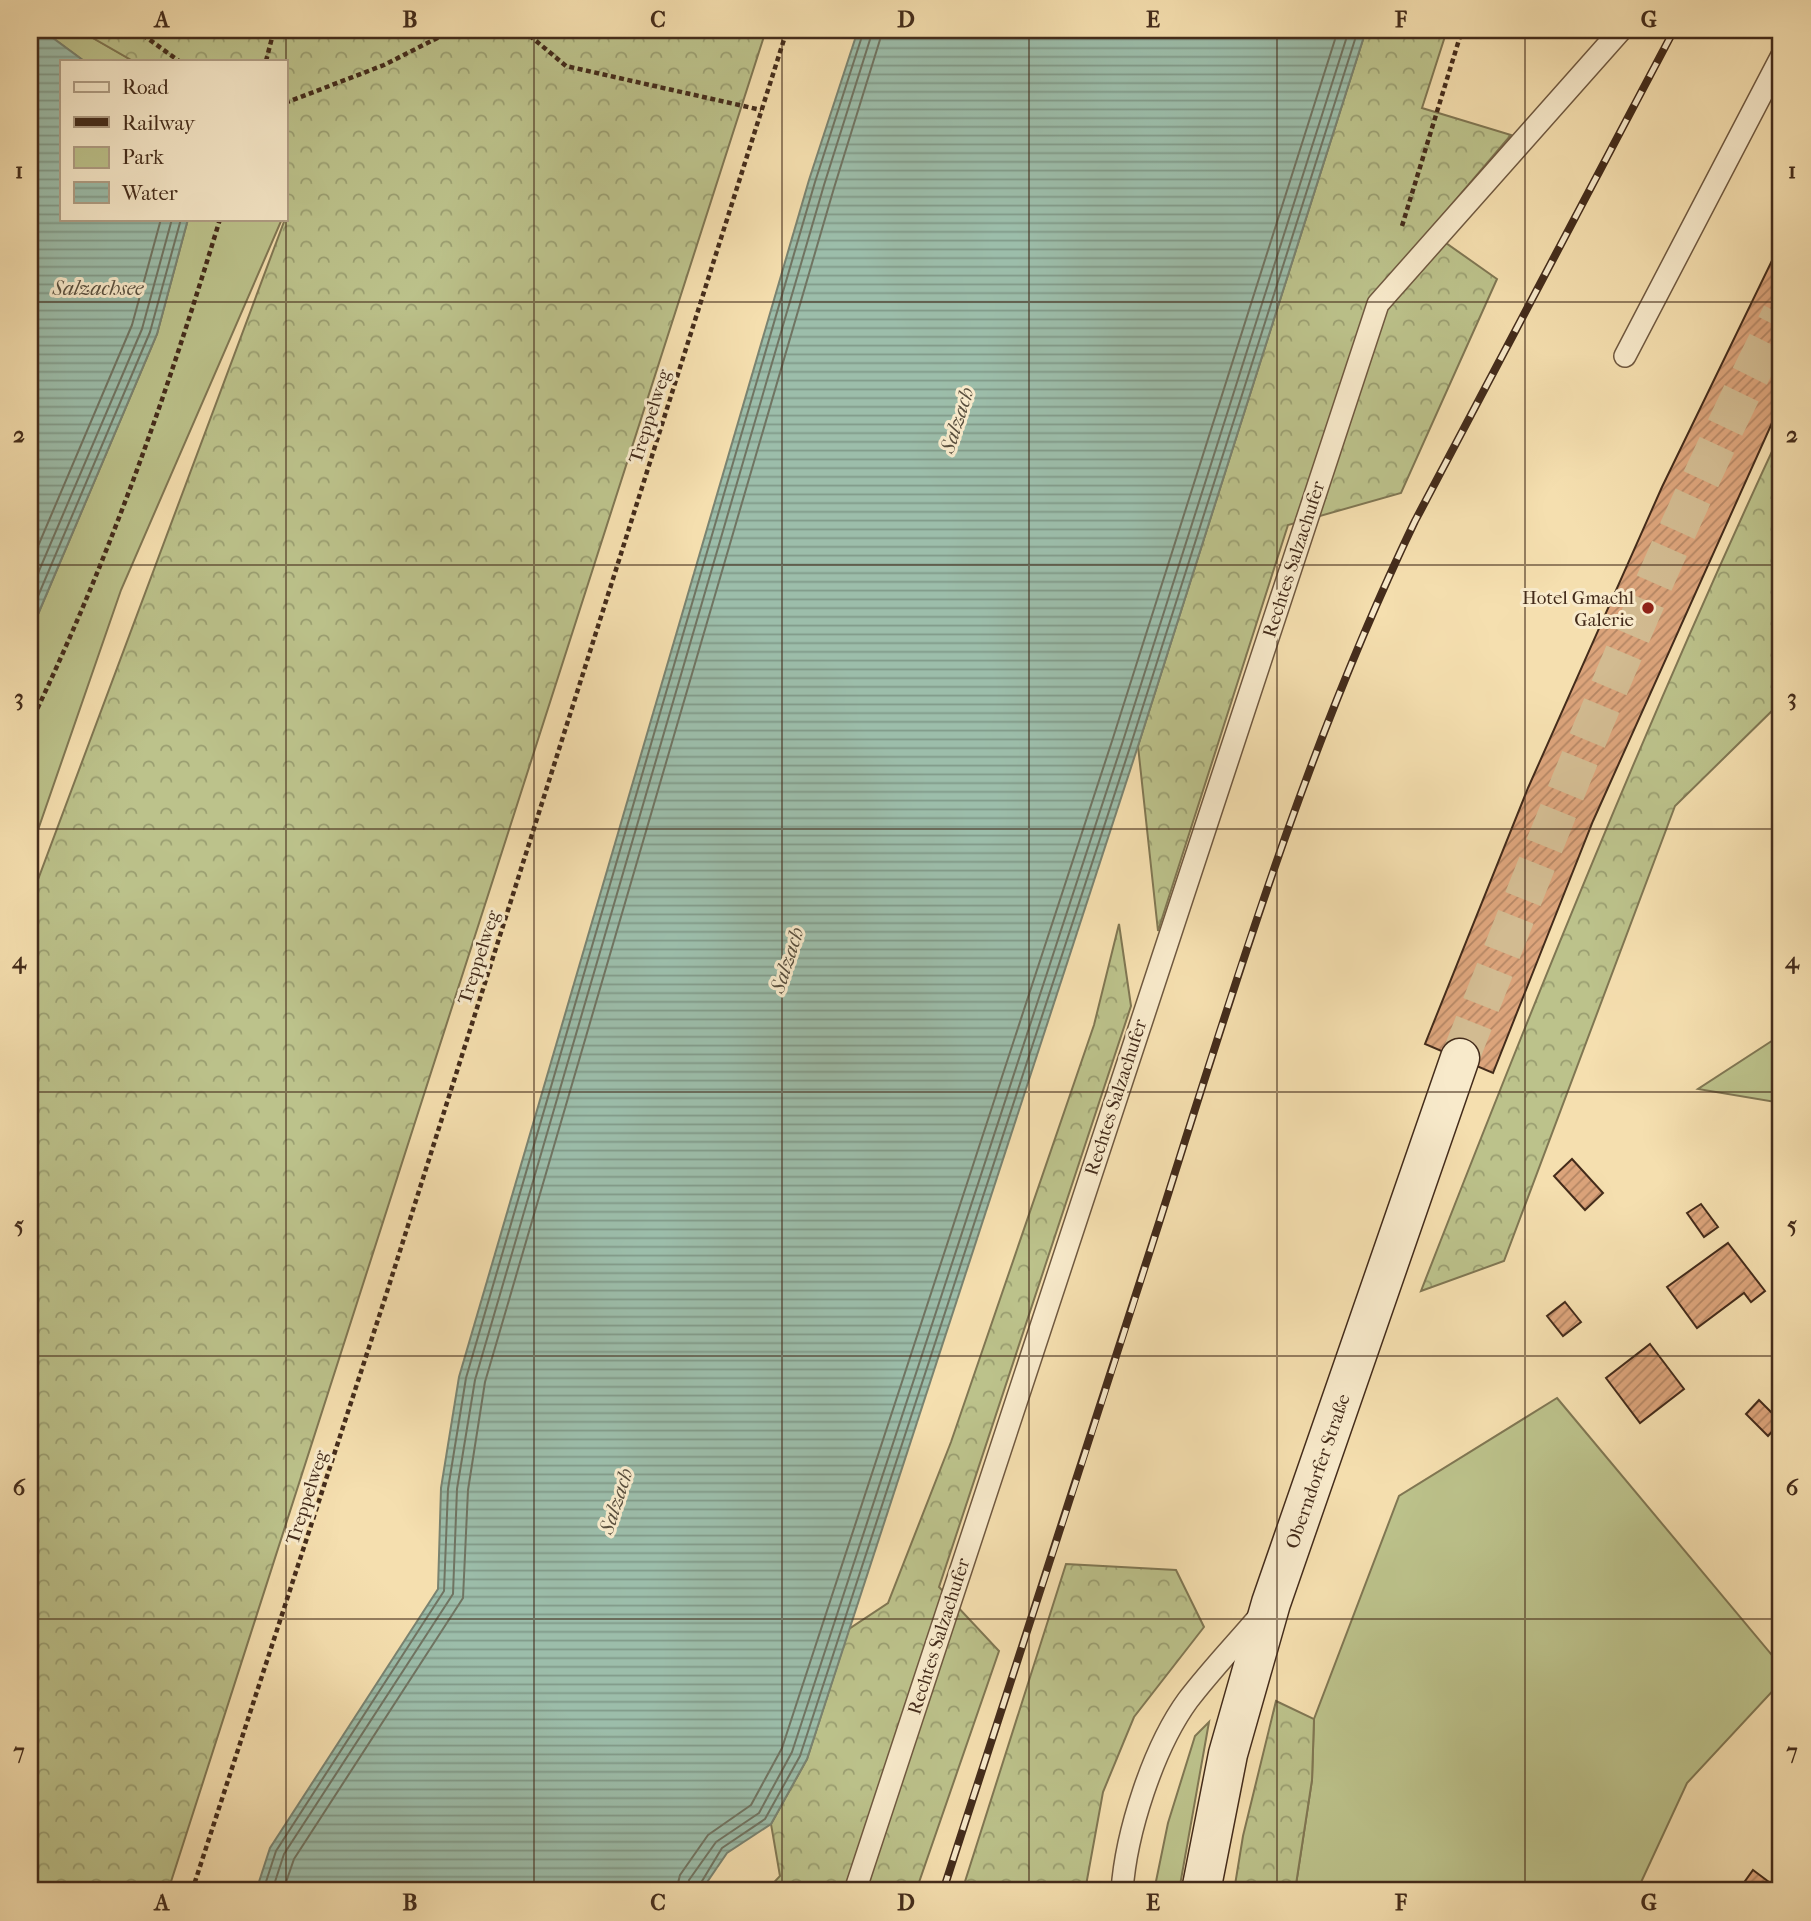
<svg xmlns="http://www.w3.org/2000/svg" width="1811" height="1921" viewBox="0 0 1811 1921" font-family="'IM FELL French Canon',serif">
<defs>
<pattern id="forest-crowns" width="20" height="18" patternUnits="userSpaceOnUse" patternTransform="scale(1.75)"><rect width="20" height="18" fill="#bcc28b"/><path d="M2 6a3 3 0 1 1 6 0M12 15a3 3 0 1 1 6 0" fill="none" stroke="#9a9e71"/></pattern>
<pattern id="water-rules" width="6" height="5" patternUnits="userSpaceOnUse" patternTransform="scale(1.75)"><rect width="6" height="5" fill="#9cbdaa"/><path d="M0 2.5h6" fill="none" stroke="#819a8a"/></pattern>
<pattern id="building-hatch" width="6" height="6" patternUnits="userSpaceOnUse" patternTransform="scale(1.75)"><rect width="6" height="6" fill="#dca47b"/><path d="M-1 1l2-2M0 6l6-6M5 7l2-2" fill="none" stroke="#b48664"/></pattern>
</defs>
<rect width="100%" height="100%" fill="#f5dfaf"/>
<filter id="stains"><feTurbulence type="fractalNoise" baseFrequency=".00286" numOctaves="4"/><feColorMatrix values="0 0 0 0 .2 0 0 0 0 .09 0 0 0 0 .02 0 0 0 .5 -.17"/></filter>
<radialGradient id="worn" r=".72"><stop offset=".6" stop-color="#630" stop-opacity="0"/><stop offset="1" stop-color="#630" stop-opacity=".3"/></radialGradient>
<!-- green -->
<path fill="#bcc28b" stroke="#807753" stroke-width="2" d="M 42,30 L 79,30 L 133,61 L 84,61 Z
M 188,219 L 282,219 L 121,590 L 30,853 L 30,633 L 157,334 Z
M 1781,1035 L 1781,1103 L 1698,1089 Z
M 1557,1398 L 1781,1666 L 1781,1682 L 1687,1783 L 1637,1891 L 1295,1891 L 1312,1780 L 1314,1719 L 1399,1496 Z
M 1209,1722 L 1179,1891 L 1154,1891 L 1168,1823 L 1195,1736 Z"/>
<!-- forest -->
<path fill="url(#forest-crowns)" stroke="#807753" stroke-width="2" d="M 79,30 L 766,30 L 168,1891 L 30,1891 L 30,901 L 285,219 L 288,205 L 285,201 L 285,61 L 133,61 Z
M 1366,30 L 1447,30 L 1422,108 L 1511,135 L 1429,231 L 1497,279 L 1401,493 L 1288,525 L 1158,931 L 1138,746 Z
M 1781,432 L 1781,702 L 1675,806 L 1504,1261 L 1421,1291 C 1534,1001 1650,713 1781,432 Z
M 1119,924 L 1131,1006 L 939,1587 L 999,1651 L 916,1891 L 766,1891 L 780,1876 L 771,1824 L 807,1759 L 849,1629 L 888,1603 L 951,1442 L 1094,1025 Z
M 1066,1564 L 1176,1570 L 1204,1627 L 1134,1717 L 1103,1792 L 1085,1891 L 962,1891 Z
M 1276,1701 L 1314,1719 L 1312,1780 L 1295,1891 L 1234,1891 L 1243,1836 Z"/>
<!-- water -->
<path fill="url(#water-rules)" stroke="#798371" stroke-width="2" d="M 30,30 L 42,30 L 84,61 L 61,61 L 61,219 L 188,219 L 157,334 L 30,633 Z
M 858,30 L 1366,30 L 1138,746 L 807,1759 L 771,1824 L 727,1853 L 701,1891 L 256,1891 L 270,1848 L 438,1589 L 441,1488 L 459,1377 L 809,180 Z"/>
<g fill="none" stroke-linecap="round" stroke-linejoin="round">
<!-- shore -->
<path stroke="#707462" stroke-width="2" d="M 30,565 L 132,325 L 161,219
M 30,592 L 142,329 L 172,219
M 30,615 L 150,332 L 181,219
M 263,1891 L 276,1851 L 444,1591 L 448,1489 L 466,1378 L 815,182 L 864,30
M 272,1891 L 284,1854 L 453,1594 L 457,1489 L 475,1380 L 824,185 L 873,30
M 283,1891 L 294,1859 L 463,1598 L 468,1490 L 485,1382 L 834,188 L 883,30
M 676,1891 L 680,1875 L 708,1835 L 751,1805 L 782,1748 L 1113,738 L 1338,30
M 687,1891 L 689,1880 L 716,1842 L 759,1813 L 792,1752 L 1123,741 L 1349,30
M 696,1891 L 722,1848 L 765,1819 L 800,1756 L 1131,744 L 1358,30"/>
</g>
<!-- building -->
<path fill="url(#building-hatch)" stroke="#442c1b" stroke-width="2" d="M 1781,242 L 1781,403 L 1593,821 L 1493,1073 L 1425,1044 L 1528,788 L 1662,487 Z
M 1572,1159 L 1603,1193 L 1585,1210 L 1554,1176 Z
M 1701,1204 L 1718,1227 L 1704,1237 L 1687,1213 Z
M 1728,1243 L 1765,1291 L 1751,1302 L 1744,1293 L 1697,1328 L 1667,1287 Z
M 1565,1302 L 1581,1322 L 1563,1336 L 1547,1316 Z
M 1650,1344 L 1684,1389 L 1640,1423 L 1606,1378 Z
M 1759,1400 L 1781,1422 L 1768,1436 L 1746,1414 Z
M 1753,1870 L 1781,1891 L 1738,1891 Z"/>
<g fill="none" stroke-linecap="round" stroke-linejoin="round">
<!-- secondary-tunnel -->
<path stroke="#d2bb91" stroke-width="38" stroke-dasharray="38 19" stroke-linecap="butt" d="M 1460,1058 C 1559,807 1658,555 1781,314"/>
<!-- lane casing -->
<g stroke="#705940" stroke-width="24">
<path id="lane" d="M 1625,356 L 1781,57
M 855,1891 L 1378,304 L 1621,30
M 1122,1891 C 1126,1833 1153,1748 1188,1700 C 1210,1671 1235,1645 1258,1618"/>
</g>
<!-- secondary casing -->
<g stroke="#442c1b" stroke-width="41">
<path id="secondary" d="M 1201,1891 L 1228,1754 L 1271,1603 L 1460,1058"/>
</g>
<!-- path -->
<path stroke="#442c1b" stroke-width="4.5" stroke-dasharray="5 3.5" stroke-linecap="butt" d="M 136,30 L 179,61
M 523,30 L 566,66 L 761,110
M 266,61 L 274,30
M 285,103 L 384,65 L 453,30
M 1402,226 L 1462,30
M 30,724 C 110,558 167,394 220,219
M 192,1891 L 386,1295 L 787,30"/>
<!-- lane -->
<use href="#lane" stroke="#f8eacb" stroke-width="21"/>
<!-- secondary -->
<use href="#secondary" stroke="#f8eacb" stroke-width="38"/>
<!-- rail casing -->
<g stroke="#442c1b" stroke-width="8">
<path id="rail" d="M 943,1891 C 1014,1669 1088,1448 1158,1226 C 1234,987 1306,747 1415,521 L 1674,30"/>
</g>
<!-- rail -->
<use href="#rail" stroke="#f8eacb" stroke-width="5" stroke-dasharray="16" stroke-linecap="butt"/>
</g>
<!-- grid -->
<path fill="none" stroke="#442c1b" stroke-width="2" stroke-opacity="0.55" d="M 286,30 L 286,1891M 534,30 L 534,1891M 782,30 L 782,1891M 1029,30 L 1029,1891M 1277,30 L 1277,1891M 1525,30 L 1525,1891M 30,302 L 1781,302M 30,565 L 1781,565M 30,829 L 1781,829M 30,1092 L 1781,1092M 30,1356 L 1781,1356M 30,1619 L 1781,1619"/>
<!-- markers -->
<circle fill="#8f2418" stroke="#f8eacb" stroke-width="2.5" cx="1648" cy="608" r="7"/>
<g text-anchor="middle" stroke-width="6" stroke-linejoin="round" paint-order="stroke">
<!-- street labels -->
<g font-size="19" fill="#442c1b" stroke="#f8eacb">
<text transform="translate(649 416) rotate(-72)" y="7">Treppelweg</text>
<text transform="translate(1293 559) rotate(-72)" y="7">Rechtes Salzachufer</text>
<text transform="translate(478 957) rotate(-72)" y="7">Treppelweg</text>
<text transform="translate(1115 1097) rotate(-72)" y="7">Rechtes Salzachufer</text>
<text transform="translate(1317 1471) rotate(-71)" y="7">Oberndorfer Straße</text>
<text transform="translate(306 1497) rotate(-72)" y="7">Treppelweg</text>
<text transform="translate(938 1636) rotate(-72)" y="7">Rechtes Salzachufer</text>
</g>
<!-- poi labels -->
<g font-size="19" fill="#442c1b" stroke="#f8eacb" text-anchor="end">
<text x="1634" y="604">Hotel Gmachl<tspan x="1634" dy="22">Galerie</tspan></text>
</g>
<!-- water labels -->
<g font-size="21" font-style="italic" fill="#5a503f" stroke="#f8eacb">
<text x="98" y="295">Salzachsee</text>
<text transform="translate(957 420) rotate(-72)" y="7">Salzach</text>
<text transform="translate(787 960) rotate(-72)" y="7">Salzach</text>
<text transform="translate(616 1501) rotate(-72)" y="7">Salzach</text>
</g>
</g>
<!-- margin -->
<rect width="1811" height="1921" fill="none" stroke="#f5dfaf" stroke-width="77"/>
<!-- legend -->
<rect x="60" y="60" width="228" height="161" fill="#f8eacb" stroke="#b09e85" stroke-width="2"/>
<rect x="74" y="82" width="35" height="10" fill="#f8eacb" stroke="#b09e85" stroke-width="2"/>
<text x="122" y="94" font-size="21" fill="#442c1b">Road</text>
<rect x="74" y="117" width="35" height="10" fill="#442c1b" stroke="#b09e85" stroke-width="2"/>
<text x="122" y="130" font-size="21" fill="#442c1b">Railway</text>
<rect x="74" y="147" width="35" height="21" fill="#bcc28b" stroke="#b09e85" stroke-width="2"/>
<text x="122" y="164" font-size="21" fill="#442c1b">Park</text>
<rect x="74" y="182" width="35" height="21" fill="url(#water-rules)" stroke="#b09e85" stroke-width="2"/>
<text x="122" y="200" font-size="21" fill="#442c1b">Water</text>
<rect x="38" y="38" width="1734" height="1844" fill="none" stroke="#442c1b" stroke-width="2.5"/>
<g font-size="23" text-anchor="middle" font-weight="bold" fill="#442c1b">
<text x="162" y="27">A</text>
<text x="410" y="27">B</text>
<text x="658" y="27">C</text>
<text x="906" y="27">D</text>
<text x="1153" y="27">E</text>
<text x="1401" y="27">F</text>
<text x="1649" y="27">G</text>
<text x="19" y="178">1</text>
<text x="1792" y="178">1</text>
<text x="19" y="442">2</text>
<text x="1792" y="442">2</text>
<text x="19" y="705">3</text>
<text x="1792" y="705">3</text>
<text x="19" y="968">4</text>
<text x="1792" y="968">4</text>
<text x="19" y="1232">5</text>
<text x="1792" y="1232">5</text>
<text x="19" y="1495">6</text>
<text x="1792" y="1495">6</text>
<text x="19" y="1759">7</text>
<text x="1792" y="1759">7</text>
<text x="162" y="1910">A</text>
<text x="410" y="1910">B</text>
<text x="658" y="1910">C</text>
<text x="906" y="1910">D</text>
<text x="1153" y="1910">E</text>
<text x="1401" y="1910">F</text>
<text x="1649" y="1910">G</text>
</g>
<rect width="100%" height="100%" filter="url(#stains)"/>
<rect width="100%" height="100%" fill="url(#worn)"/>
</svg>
